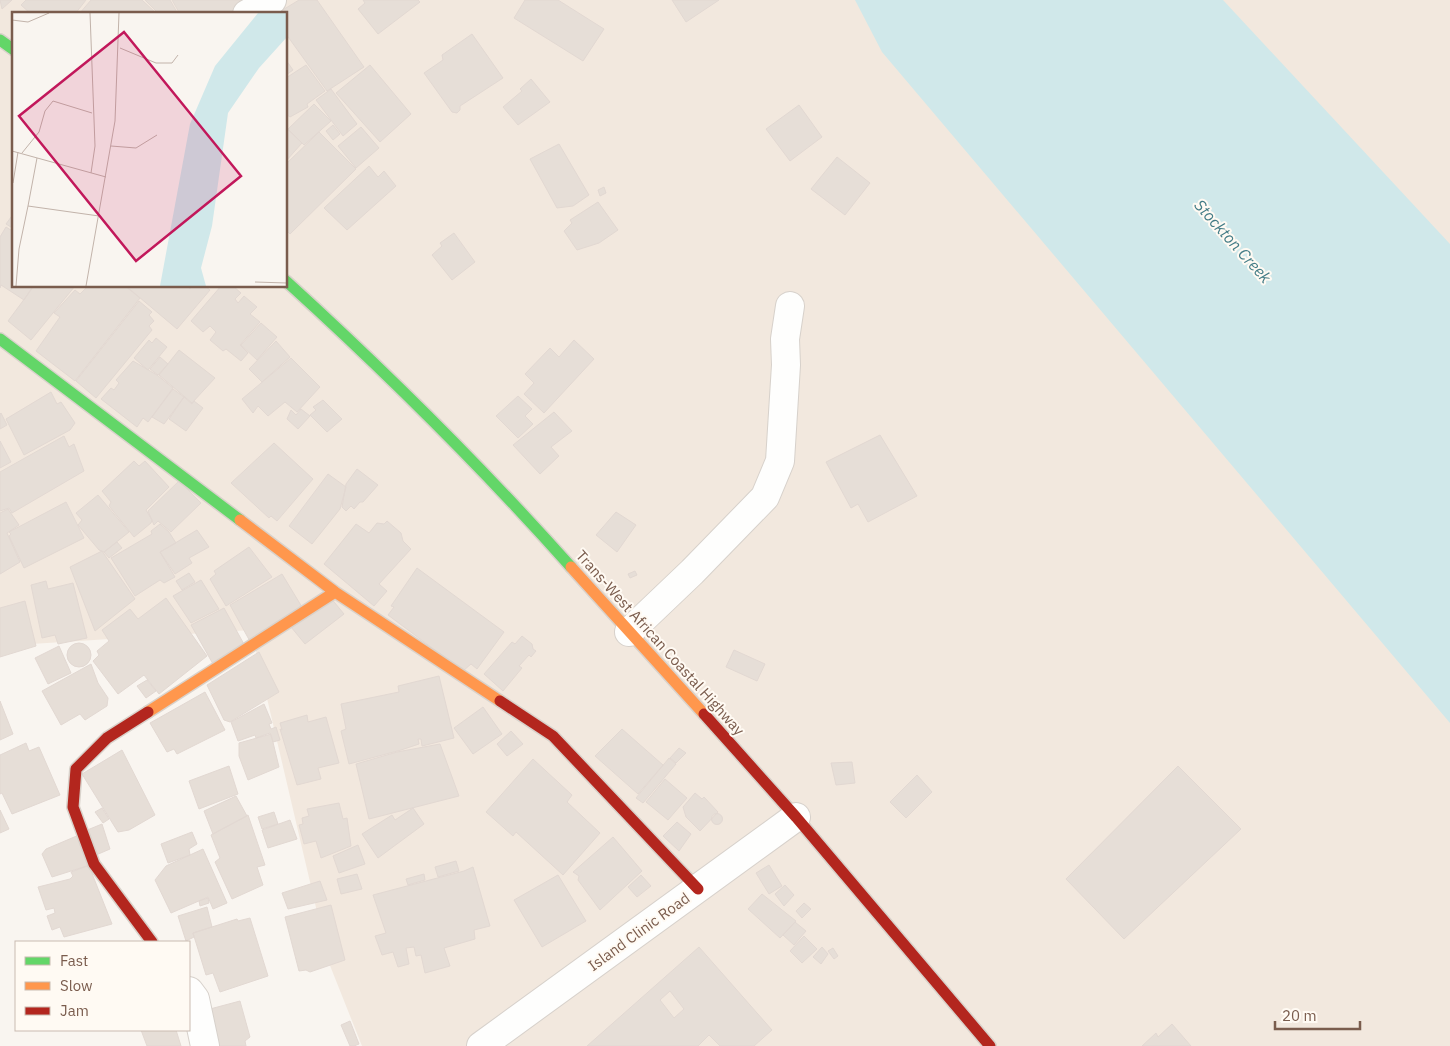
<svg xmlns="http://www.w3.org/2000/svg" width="1450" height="1046" viewBox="0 0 1450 1046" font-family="'IBM Plex Sans',sans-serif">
	<rect width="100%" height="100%" fill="#f9f5f0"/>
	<!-- residential -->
	<path fill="#f2e8de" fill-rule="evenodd" d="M0 0H1450V1046H362L329 963 251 630 0 646ZM14 14H286V286H14Z"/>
	<!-- water -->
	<path fill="#d0e8ea" d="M855 0H1223L1450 244V723L882 52Z"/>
	<!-- building -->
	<path fill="#e6ded7" stroke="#e2d8d2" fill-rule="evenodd" d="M0 0H12L2 9Z
		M26 0H86L75 14H31L21 5Z
		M91 0H142L157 14H79Z
		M145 0H170L178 14H159Z
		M172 0H240L245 8 237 14H180Z
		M299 0H317L364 67 327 91 286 34V14H276Z
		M363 0H418L420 2 378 34 358 9 365 3Z
		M525 0H558L604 29 583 61 514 18Z
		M672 0H719L686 22Z
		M472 34 503 78 460 106V110L457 113 452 112 424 73 443 60 442 55Z
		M286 60 293 70 286 75Z
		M306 65 325 91 307 104 308 107 290 117 286 114V78Z
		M370 65 411 114 380 142 336 93Z
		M531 79 550 102 518 125 503 107 522 91 520 89Z
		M331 89 357 124 343 136 316 100Z
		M314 104 331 121 304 145 288 129Z
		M799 105 822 137 790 161 766 129Z
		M333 125 340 134 333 140 326 131Z
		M361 127 379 148 356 168 338 146Z
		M286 128 302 143 286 161Z
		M319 132 356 169 290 234 286 230V164Z
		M559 144 589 195 573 206 557 208 530 159Z
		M837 157 870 183 845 215 811 189Z
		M369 166 378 177 384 171 396 186 347 230 324 208Z
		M604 187 606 193 600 196 598 190Z
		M598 202 618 230 599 243 577 250 564 231 572 223 570 220Z
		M14 213V229L6 224Z
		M6 227 14 232V286H33L24 300 1 285 0 288V237Z
		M454 233 475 262 452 280 432 255 442 246 440 243Z
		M34 286H75L31 340 8 321Z
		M83 286H125L140 298 75 381 36 351 60 317 54 313 75 290 80 294 86 288Z
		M126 286H187L190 289 193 286H205L210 290 177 329Z
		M221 286H233L241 293 235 299 238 303 244 296 257 307 250 314 260 322 240 345 248 353 241 361 226 349 223 351 210 340 216 332 210 326 203 332 191 321Z
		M139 301 152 312 149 315 154 321 149 326 152 330 96 398 76 381Z
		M261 323 277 337 257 360 241 345Z
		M156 338 167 347 148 370 134 358 149 340 152 343Z
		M574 340 594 359 544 413 524 394 534 383 525 374 550 348 559 357Z
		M276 341 290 357 262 382 249 369Z
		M179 350 215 378 192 403 159 375Z
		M160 357 168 364 158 375 150 369Z
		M291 358 320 387 297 412 285 402 268 416 258 406 253 413 242 399Z
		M133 361 157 375 173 388 148 422 143 418 137 427 101 399 111 388 114 390 119 383 116 380Z
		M173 389 184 397 164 424 152 417Z
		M51 392 57 404 61 402 75 423 70 430 24 455 6 419Z
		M518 396 532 409 525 416 533 424 518 438 496 416Z
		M184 397 192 404 194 401 203 408 186 431 169 419Z
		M323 400 342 419 327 432 310 415 316 410 313 407Z
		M301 409 310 416 298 429 287 419 291 410 296 415Z
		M554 412 572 431 551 447 559 456 540 474 513 445Z
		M1 413 7 425 0 429V414Z
		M880 435 917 496 868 522 858 504 851 508 826 462Z
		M64 436 69 447 74 444 84 471 12 513 9 508 0 511V472Z
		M0 441 11 462 0 468Z
		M274 443 313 479 277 521 271 516 269 518 231 483Z
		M134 461 139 466 145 461 169 487 146 510 152 520 151 523 134 537 109 506 111 502 102 491Z
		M357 469 378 485 363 502H360L354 509 351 506 346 511 342 507 346 484Z
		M328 474 346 487 340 509 312 544 289 526Z
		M179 481 201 503 171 532 158 521 154 525 148 511Z
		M98 495 129 532 104 552 99 550 78 525 82 520 76 513Z
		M66 502 84 538 24 568 9 536 11 534 9 532Z
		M8 509 19 525 7 533 20 562 0 574V513Z
		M616 512 636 525 617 552 596 535Z
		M387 521 401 533 403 541 411 549 379 584 387 591 374 606 324 564 356 524 369 533 377 523 384 524Z
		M160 524 169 532 176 543 160 552 175 577 164 583 160 580 135 596 111 558 152 534 151 531Z
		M197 530 209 547 189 558 192 563 175 574 160 552Z
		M117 542 122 548 109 558 104 552Z
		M249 547 272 577 226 606 210 579 216 574 214 571Z
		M102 551 135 599 95 631 70 567Z
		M417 568 504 632 477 669 471 664 463 671 388 615 394 607 391 606Z
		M635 571 637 575 630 578 628 574Z
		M189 573 195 582 182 590 176 581Z
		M282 574 305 612 252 645 230 605Z
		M201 580 219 609 191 623 173 596Z
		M46 581 48 589 73 583 87 638 58 644 55 635 42 638 31 585Z
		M330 597 344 614 305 644 291 627Z
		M166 598 207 656 159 694 144 675 118 694 93 661 99 655 97 651 109 641 102 630 130 609 138 619Z
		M25 601 36 646 0 657V608Z
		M224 608 245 646 213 664 191 625Z
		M522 636 532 644 533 649 536 651 531 657 529 655 519 666 522 668 503 691 484 674 512 642 515 644Z
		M67 655a12 12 0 1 1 24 0a12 12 0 1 1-24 0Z
		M59 646 71 673 48 684 35 658Z
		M734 650 765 664 757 681 726 667Z
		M259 652 279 692 230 722 224 720 207 685Z
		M91 664 98 683 108 698 107 706 85 720 80 714 61 725 42 691Z
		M439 676 454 738 422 746 421 739H418L419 744 401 750 349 764 341 731 346 729 341 704 399 692 398 686Z
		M147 680 156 691 146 698 137 686Z
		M205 692 225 730 177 754 174 749 167 752 150 723Z
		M0 701 13 734 0 740Z
		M264 704 272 723 269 724 271 729 276 727 280 740 273 742 270 733 256 738 255 735 238 741 231 722Z
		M483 707 502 734 473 754 454 728Z
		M307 715 308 722 326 717 339 763 318 768 321 779 297 785 280 729 282 730 280 723Z
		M622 729 663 765 638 794 595 756Z
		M511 731 523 744 507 756 497 744Z
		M271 734 279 767 248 780 239 756V743Z
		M26 743 29 751 39 747 60 795 12 814 2 793 0 794V755Z
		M440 744 459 796 369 819 356 764 397 752Z
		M679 748 686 753 676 763 670 758Z
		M122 750 155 815 129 830 118 832 82 774Z
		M669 758 676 764 643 803 636 798Z
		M533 759 572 795 567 802 600 833 563 875 516 832 513 836 486 812Z
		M852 762 855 783 836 785 831 763Z
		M229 766 238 794 199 809 189 781Z
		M1178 766 1241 829 1124 939 1066 879Z
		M917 775 932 792 906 818 890 802Z
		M665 779 687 798 668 820 646 802Z
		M695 793 702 799 704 797 718 812 700 831 686 817 683 807Z
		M236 796 247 816 213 834 204 811Z
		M339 803 343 819 347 818 351 846 321 858 316 841 304 844 299 825 303 824 302 818 309 816 307 809Z
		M102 808 109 819 103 823 95 812Z
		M413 808 424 824 378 858 362 834 392 815 395 820Z
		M0 810 9 829 0 833Z
		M274 812 278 824 262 829 258 817Z
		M711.5 819a5.5 5.5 0 1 1 11 0a5.5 5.5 0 1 1-11 0Z
		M248 815 265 865 257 867 263 885 232 899 215 862 220 858 211 835Z
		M290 820 297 839 268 848 262 830Z
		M677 822 691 834 679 851 663 836Z
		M102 824 110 849 89 858 80 833Z
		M192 832 197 844 189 849 190 855 168 863 161 844Z
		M79 835 90 865 52 877 42 854 46 849Z
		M613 837 642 871 600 910 578 880 579 876 573 872Z
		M358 845 365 864 339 873 333 856Z
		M203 849 227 903 213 909 208 897 171 913 155 880 166 866Z
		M456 861 459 871 438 877 435 867Z
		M769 865 782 886 769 894 756 873Z
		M87 866 91 871 112 924 64 937 60 927 52 930 47 916 55 913 54 908 46 910 38 887 70 879 73 876 71 872Z
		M473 867 490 926 474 930 475 939 444 948 450 966 425 973 421 955 416 956 414 947 406 948 409 964 398 967 393 952 382 955 375 936 386 933 373 895 464 871Z
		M357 874 362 889 341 894 337 879Z
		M424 874 425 880 408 885 406 879Z
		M558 875 586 921 542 947 514 900Z
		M641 875 651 886 637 897 628 887Z
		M320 881 327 900 288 909 282 893Z
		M785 885 794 895 784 906 775 894Z
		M762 894 796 921 780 938 748 909Z
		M208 898 209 903 200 906 199 901Z
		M804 903 811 909 802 918 796 911Z
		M331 905 345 960 310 972 306 970 299 971 285 917Z
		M207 907 212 927 193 933 194 937 186 941 178 916Z
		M250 918 268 976 220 992 213 973 206 975 193 933 237 919 238 921Z
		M795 922 806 931 794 945 783 935Z
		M804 936 817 949 802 963 790 951Z
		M699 947 772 1030 754 1046H720L709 1035 698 1046H587ZM670 991 684 1009 674 1018 660 1000Z
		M822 947 828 954 821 964 813 957Z
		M833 948 838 956 834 959 828 951Z
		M240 1001 250 1037 245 1041 246 1046H205L195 1013Z
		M350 1021 359 1044 354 1046H350L341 1025Z
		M1172 1024 1191 1046H1142L1156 1033 1158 1037Z
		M141 1030H176L181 1046H147Z"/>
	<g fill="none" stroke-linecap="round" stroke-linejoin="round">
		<defs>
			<path id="street" d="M247 14 272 0
				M629 632 692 572 765 497 780 461 786 365 785 339 790 306
				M189 991 195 999 205 1046
				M481 1046 796 817"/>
			<path id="fast" d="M0 40 14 50
				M286 281C386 372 481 466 571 567
				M0 339 240 520"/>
			<path id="slow" d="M240 520 335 592 500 701
				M571 567 704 714
				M148 712 335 592"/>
			<path id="jam" d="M500 701 553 736 698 889
				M148 712 107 738 76 769 73 807 94 864 152 942
				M704 714 796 817 990 1046"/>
		</defs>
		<!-- street casing -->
		<use href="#street" stroke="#d7d1cb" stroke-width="30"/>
		<!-- fast casing -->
		<use href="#fast" stroke="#d9d2cb" stroke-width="14"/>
		<!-- slow casing -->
		<use href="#slow" stroke="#d9d2cb" stroke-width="14"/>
		<!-- jam casing -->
		<use href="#jam" stroke="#d9d2cb" stroke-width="14"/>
		<!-- street -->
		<use href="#street" stroke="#fefefd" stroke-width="28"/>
		<!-- fast -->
		<use href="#fast" stroke="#63d668" stroke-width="11"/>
		<!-- slow -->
		<use href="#slow" stroke="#ff974d" stroke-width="11"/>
		<!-- jam -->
		<use href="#jam" stroke="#b3261e" stroke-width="11"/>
	</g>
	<g text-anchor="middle" stroke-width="4" stroke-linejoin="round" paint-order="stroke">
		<!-- street labels -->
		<g font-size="15" fill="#7a5c4d" stroke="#fffaf3">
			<text transform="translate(660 643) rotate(48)" y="5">Trans-West African Coastal Highway</text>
			<text transform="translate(639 932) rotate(-36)" y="5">Island Clinic Road</text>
		</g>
		<!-- water labels -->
		<g font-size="16" font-style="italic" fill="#437c86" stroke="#fffaf3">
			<text transform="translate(1233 241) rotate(48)" y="6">Stockton Creek</text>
		</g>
	</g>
	<!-- overview -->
	<g transform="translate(12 12)">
		<rect width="275" height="275" fill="#f9f5f0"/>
		<path d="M246 1H275V25L247 56 216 101 200 214 189 256 194 274H148L178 112 203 54Z" fill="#d0e8ea"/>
		<path fill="none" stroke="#c2b3aa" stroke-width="1" d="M78 1 83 134 79 161M0 8 16 10 37 1M108 36 144 51H160L166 43M99 134 124 136 145 123M0 139 94 165M10 141 27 120 33 99 41 89 80 101M1 171 6 140M16 194 25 146M243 270 275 271M4 274 7 237 16 194 87 204M74 274 103 109 107 1"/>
		<path fill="#c2185b" fill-opacity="0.15" stroke="#c2185b" stroke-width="2.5" d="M112 20 229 164 124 249 7 104Z"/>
		<rect width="275" height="275" fill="none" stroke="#7a5c4d" stroke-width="2.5"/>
	</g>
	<!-- legend -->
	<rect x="15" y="941" width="175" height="90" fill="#fffaf3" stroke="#cabbb1"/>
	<rect x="25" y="957" width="25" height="8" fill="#63d668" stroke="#cabbb1"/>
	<text x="60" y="966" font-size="15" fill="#7a5c4d">Fast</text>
	<rect x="25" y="982" width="25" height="8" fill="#ff974d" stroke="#cabbb1"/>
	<text x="60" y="991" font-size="15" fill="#7a5c4d">Slow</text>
	<rect x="25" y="1007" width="25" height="8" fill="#b3261e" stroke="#cabbb1"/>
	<text x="60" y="1016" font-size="15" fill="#7a5c4d">Jam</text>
	<!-- scale -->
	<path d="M1275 1021v8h85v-8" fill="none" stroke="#7a5c4d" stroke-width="2.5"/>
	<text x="1282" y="1021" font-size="15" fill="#7a5c4d" stroke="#fffaf3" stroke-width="4" paint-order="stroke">20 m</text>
</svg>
